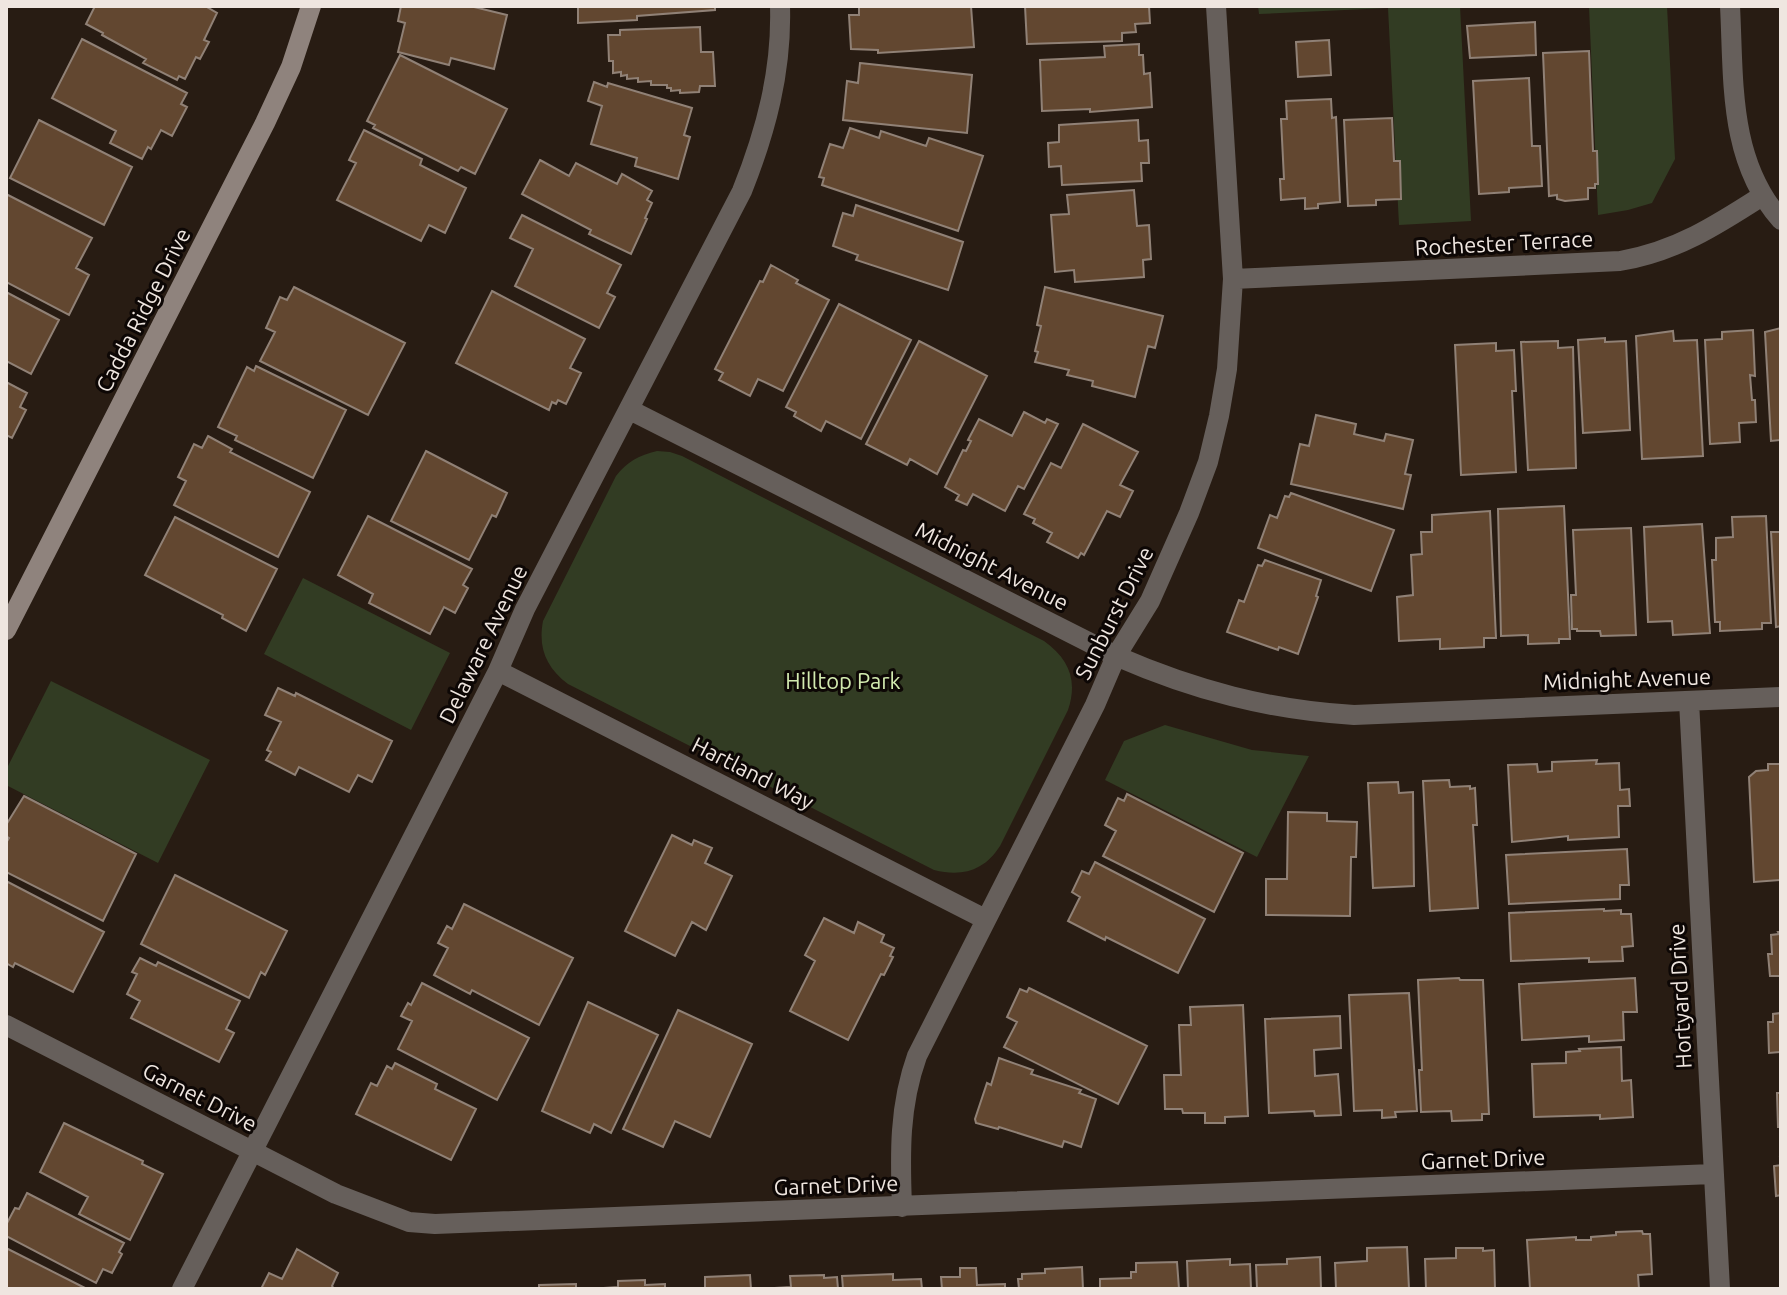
<svg xmlns="http://www.w3.org/2000/svg" width="1787" height="1295" viewBox="0 0 1787 1295" font-family="Ubuntu,sans-serif">
	<rect width="100%" height="100%" fill="#281c13"/>
	<!-- green -->
	<path fill="#323c23" d="M1258 6H1460L1471 221 1399 225 1388 8 1259 14Z
		M1589 6H1667L1675 159 1652 203 1628 210 1598 215Z
		M657 451 670 452 682 456 1044 641C1069 659 1078 680 1068 710L1000 846C984 871 962 877 934 870L568 684C546 667 538 648 543 621L616 476C627 462 639 455 657 451Z
		M303 578 450 653 411 730 264 654Z
		M51 681 210 760 158 863 6 785V770Z
		M1165 725 1252 750 1309 756 1257 857 1105 780 1124 741Z"/>
	<!-- building -->
	<path fill="#624730" stroke="#908176" stroke-width="2" d="M95 6H205L217 13 204 40 209 42 200 59 196 57 185 79 179 76 177 80 143 63 146 59 102 35 103 33 86 24Z
		M401 6H470L507 15 494 69 451 58 449 65 398 52 405 23 398 21Z
		M578 6H715V10L637 16V20L578 23Z
		M859 6H971L974 47 878 53V50L851 49 849 15H859Z
		M1025 6H1149L1150 23 1135 24 1136 32 1122 33V41L1027 44Z
		M1535 22 1536 55 1470 58 1467 26Z
		M700 27 701 52H713L715 86H700L699 92 680 93V90L671 91V88H667V85H651V81L638 82V78L627 79V75L621 76V72L613 73V61H609L608 35H620V30Z
		M82 39 187 93 181 104 187 107 172 136 161 130 151 149 148 147 142 159 110 143 116 131 52 98Z
		M1329 40 1331 75 1298 77 1296 42Z
		M1139 44V55H1143L1144 74 1150 73 1152 107 1090 112V109L1042 111 1040 60 1105 57 1104 46Z
		M1589 51 1593 151H1597L1598 184H1595V188H1588V199L1565 201 1557 199V195L1549 196 1543 53Z
		M400 55 507 109 475 174 461 167 458 171 373 128 375 125 367 121Z
		M860 63 972 75 967 133 843 120 847 81 858 83Z
		M1529 78 1532 146H1540L1542 186 1509 188V192L1479 194 1473 81Z
		M594 82 607 87 608 83 692 108 684 135 690 137 678 179 635 166 637 158 591 144 602 106 588 101Z
		M1331 99 1332 118 1336 117 1340 202 1318 204V208L1305 209V198L1281 200 1280 179H1284L1281 119H1287L1286 101Z
		M1392 118 1394 161H1400L1401 199 1376 200V205L1348 206 1344 120Z
		M39 120 132 167 104 225 10 178Z
		M1138 120 1139 141 1148 140 1149 163H1141L1142 181 1062 185 1061 166 1049 167 1048 143 1059 142V125Z
		M850 128 879 138 881 131 926 146 929 138 983 156 958 231 822 185 824 178 819 177 830 144 843 148Z
		M364 130 422 159 420 165 466 188 445 233 429 225 421 241 337 200 356 163 349 160Z
		M540 160 569 176 576 163 617 184 622 174 652 191 647 200 652 203 645 218 647 219 631 254 589 234 591 230 522 194Z
		M1134 190 1137 226 1149 225 1151 259 1143 260 1144 277 1075 282 1074 270 1055 272 1051 215 1069 214 1067 195Z
		M6 194 92 238 76 268 89 275 69 315 6 282Z
		M856 205 963 242 948 290 856 260 858 255 833 246 843 213 853 216Z
		M522 215 621 265 607 293 615 297 599 328 515 286 533 249 510 238Z
		M771 265 798 280 796 283 829 300 783 391 758 379 750 396 719 380 723 373 715 369 760 281 763 282Z
		M294 287 405 343 368 415 260 361 275 332 266 328 280 297 287 300Z
		M1045 287 1163 316 1155 348 1148 346 1135 397 1092 386 1093 381 1067 375 1069 370 1035 362 1038 352 1035 351 1041 326 1037 325Z
		M492 291 585 339 570 368 581 373 566 404 558 400 556 404 552 402 549 410 456 363Z
		M6 292 59 320 31 374 6 361Z
		M839 304 911 340 861 439 826 421 821 431 794 416 796 412 786 407Z
		M1781 328V440L1771 441 1765 332Z
		M1753 330 1755 376 1750 375 1752 400H1755L1756 422 1739 423 1740 442 1710 444 1705 340 1722 339V332Z
		M1673 331 1674 341 1697 340 1703 456 1642 459 1636 336Z
		M1605 338V342L1626 341 1630 430 1583 433 1578 340Z
		M919 341 987 376 937 474 910 459 907 465 866 444Z
		M1558 341V348L1573 347 1576 468 1528 470 1521 342Z
		M1496 343V351L1514 350 1516 391H1512L1516 472 1461 475 1455 345Z
		M256 366 346 410 313 478 235 440 237 436 218 427 247 367 254 371Z
		M6 382 27 393 20 407 26 410 12 438 6 435Z
		M1024 412 1045 423 1047 419 1058 424 1024 489 1018 486 1005 511 973 494 967 505 956 500 959 495 945 487 963 450 966 451 971 441 968 440 979 419 1012 436Z
		M1316 415 1356 424 1354 434 1384 441 1386 434 1413 440 1405 474 1411 475 1403 509 1291 484 1300 444 1309 446Z
		M1083 424 1138 452 1120 485 1133 491 1120 517 1107 511 1084 555 1081 553 1078 558 1047 542 1052 533 1033 523 1035 519 1024 514 1051 463 1061 468Z
		M208 436 232 449 230 452 310 492 278 557 174 505 186 481 178 477 194 444 202 448Z
		M426 451 507 493 496 517 492 515 469 560 391 521Z
		M1291 493 1394 530 1371 591 1258 548 1270 515 1277 518 1285 496 1289 497Z
		M1564 506 1570 639H1559V643L1528 644V635L1501 636 1498 509Z
		M1490 511 1496 638H1484V647L1440 649V639L1399 641 1397 597 1413 595 1411 555 1422 554 1421 532H1432V515Z
		M368 516 472 569 463 585 468 588 455 613 444 607 430 634 369 603 373 594 338 575Z
		M1766 516 1771 623H1762V629L1720 631V622H1715L1712 560H1716V538L1733 537 1732 517Z
		M175 517 277 569 246 631 222 618 223 615 145 575Z
		M1702 524 1710 633 1673 635 1672 621 1648 622 1644 527Z
		M1631 528 1636 635 1601 636 1600 631H1577V629H1572L1571 595H1576L1573 530Z
		M1771 532H1781V626L1776 627Z
		M1265 560 1321 580 1316 596 1318 597 1298 654 1279 647 1278 650 1227 632 1239 600 1244 602 1258 565 1262 566Z
		M278 688 295 696 296 693 392 741 372 782 358 775 349 792 299 767 295 775 266 760 271 752 267 750 281 722 265 715Z
		M1597 760 1596 764 1619 763 1620 790 1629 789 1630 806H1618L1619 837 1568 840V836L1512 842 1508 765 1537 764 1538 772 1552 771V762Z
		M1768 764H1781V880L1754 882 1749 777 1756 771 1768 770Z
		M1449 780 1450 787 1470 786V789L1475 788 1477 825H1473L1478 908 1430 911 1423 781Z
		M1398 782 1399 793 1413 792 1414 886 1373 888 1368 783Z
		M1127 794 1243 853 1214 912 1103 856 1116 831 1105 825 1118 798 1124 801Z
		M24 796 136 854 103 921 6 872V843L9 838 6 836V825Z
		M1288 812 1327 813V821L1357 822 1356 857H1351L1350 916 1266 915V879H1287Z
		M672 835 692 845 694 840 712 848 705 863 732 876 706 930 692 922 675 956 625 931Z
		M1627 849 1629 885H1620V899L1509 904 1506 855Z
		M1095 862 1205 919 1178 973 1106 937 1105 940 1068 921 1080 897 1072 892 1082 871 1089 874Z
		M175 875 287 931 265 975 261 972 249 998 141 944Z
		M6 881 104 932 73 992 15 963 13 967 6 963Z
		M464 904 573 958 539 1025 472 990 470 994 434 975 448 948 438 943 447 926 452 929Z
		M1604 909V911L1621 910V914H1631L1633 946 1622 947 1623 961 1589 962V958L1511 961 1509 913Z
		M824 918 854 933 858 922 884 935 881 942 894 948 890 956 893 957 884 975 881 974 848 1040 790 1011 815 961 805 955Z
		M1778 932H1781V994L1780 976H1770L1768 954H1772L1771 935 1779 934Z
		M140 958 156 966 158 962 240 1001 226 1029 234 1033 219 1062 131 1018 140 1001 127 994 137 974 132 972Z
		M1459 978 1460 980H1483L1489 1114H1482V1120L1452 1121 1451 1111 1421 1112 1419 1070H1422L1418 980Z
		M1635 978 1637 1012H1623L1624 1040 1589 1042V1036L1522 1040 1519 984Z
		M422 983 529 1038 497 1100 398 1049 412 1021 401 1016 408 1003 411 1005Z
		M1029 988 1147 1046 1118 1104 1004 1047 1017 1022 1007 1017 1020 989 1027 992Z
		M1409 993 1417 1111 1395 1112 1396 1117 1382 1118V1110L1354 1111 1349 995Z
		M588 1002 658 1035 611 1133 594 1124 590 1133 542 1111Z
		M1243 1005 1248 1116 1225 1117V1123H1205V1113H1183L1182 1109H1165L1164 1075H1181L1179 1025H1191L1190 1007Z
		M678 1010 752 1044 710 1137 675 1121 663 1147 623 1129Z
		M1781 1013V1052L1769 1053 1768 1022H1773V1014Z
		M1340 1016 1341 1048 1314 1050 1315 1076 1338 1074 1341 1115 1315 1116 1314 1111 1269 1113 1265 1019Z
		M1621 1047 1622 1081 1631 1080 1633 1117 1600 1119V1115L1534 1117 1532 1064 1566 1063V1052L1580 1051 1579 1049Z
		M999 1058 1033 1070 1031 1074 1081 1090 1079 1093 1096 1099 1081 1147 1064 1141 1062 1147 999 1127 998 1129 976 1123 975 1119 987 1083 991 1085Z
		M395 1063 437 1084 435 1089 476 1109 451 1160 356 1114 371 1083 377 1086 387 1066 392 1069Z
		M1777 1093H1781V1127H1778Z
		M64 1123 143 1161 142 1164 163 1174 130 1240 79 1214 88 1197 40 1172Z
		M1780 1157H1781V1195L1776 1196 1774 1166 1781 1165Z
		M27 1193 124 1243 119 1252 122 1254 112 1273 103 1269 96 1283 6 1236V1225L15 1208 19 1209Z
		M1642 1231 1643 1234H1650L1652 1274 1638 1275 1639 1289H1530L1527 1240 1576 1237V1240H1591V1237L1616 1235V1232Z
		M1407 1247 1409 1289H1336L1335 1263 1367 1261V1248Z
		M6 1248 87 1289H6Z
		M1456 1248H1483V1251L1494 1250 1495 1289H1426L1425 1259 1456 1258Z
		M297 1249 338 1273 332 1286 334 1289H261L269 1273 282 1279Z
		M1320 1257 1321 1289H1257L1256 1265 1287 1264V1259Z
		M1230 1259V1265L1250 1264 1251 1289H1188L1187 1261Z
		M1177 1262 1179 1289H1100V1279L1131 1278V1272H1136V1263Z
		M1082 1267 1083 1289H1019L1018 1279H1022V1274L1045 1273V1269Z
		M960 1268H976L977 1285 1005 1284V1289H942L941 1277H960Z
		M893 1274V1280L921 1279 922 1289H843L842 1276Z
		M750 1275 751 1289H705V1277Z
		M824 1275V1278L837 1277 838 1289H759L791 1287 790 1276Z
		M645 1280V1285L665 1284V1289H589L618 1287V1281Z
		M576 1284V1288L580 1289H539V1285Z"/>
	<g fill="none" stroke-linecap="round" stroke-linejoin="round">
		<!-- street -->
		<path stroke="#665f5b" stroke-width="20" d="M1730 6C1734 81 1728 160 1781 220
			M1233 279 1620 261C1675 252 1717 225 1762 196
			M630 410 1116 656C1194 690 1269 710 1354 715L1781 697
			M498 671 985 919
			M1689 701 1720 1289
			M6 1025 336 1194 409 1222 435 1224 1713 1174
			M902 1207C900 1154 899 1106 917 1056L1095 705 1116 656 1150 601 1189 513 1208 462 1219 416 1227 369 1233 279 1216 6
			M182 1289 498 671 525 609 742 191C766 131 782 71 780 6"/>
		<!-- secondary -->
		<path stroke="#8f837d" stroke-width="20" d="M6 630 265 123 291 67 311 6"/>
	</g>
	<g text-anchor="middle" stroke-width="6" stroke-linejoin="round" paint-order="stroke">
		<!-- street labels -->
		<g font-size="22" fill="#efe6e0" stroke="#0d0705">
			<text transform="translate(1504 243) rotate(-3)" y="8">Rochester Terrace</text>
			<text transform="translate(143 310) rotate(-63)" y="8">Cadda Ridge Drive</text>
			<text transform="translate(992 566) rotate(27)" y="8">Midnight Avenue</text>
			<text transform="translate(1114 613) rotate(-63)" y="8">Sunburst Drive</text>
			<text transform="translate(483 644) rotate(-64)" y="8">Delaware Avenue</text>
			<text transform="translate(1627 679) rotate(-2)" y="8">Midnight Avenue</text>
			<text transform="translate(753 773) rotate(27)" y="8">Hartland Way</text>
			<text transform="translate(1680 996) rotate(-93)" y="8">Hortyard Drive</text>
			<text transform="translate(200 1097) rotate(27)" y="8">Garnet Drive</text>
			<text transform="translate(1483 1159) rotate(-2)" y="8">Garnet Drive</text>
			<text transform="translate(836 1185) rotate(-2)" y="8">Garnet Drive</text>
		</g>
		<!-- park labels -->
		<g font-size="22" fill="#d2eaaf" stroke="#0d0705">
			<text x="843" y="689">Hilltop Park</text>
		</g>
	</g>
	<!-- border -->
	<rect width="1787" height="1295" fill="none" stroke="#efe6e0" stroke-width="16"/>
</svg>
